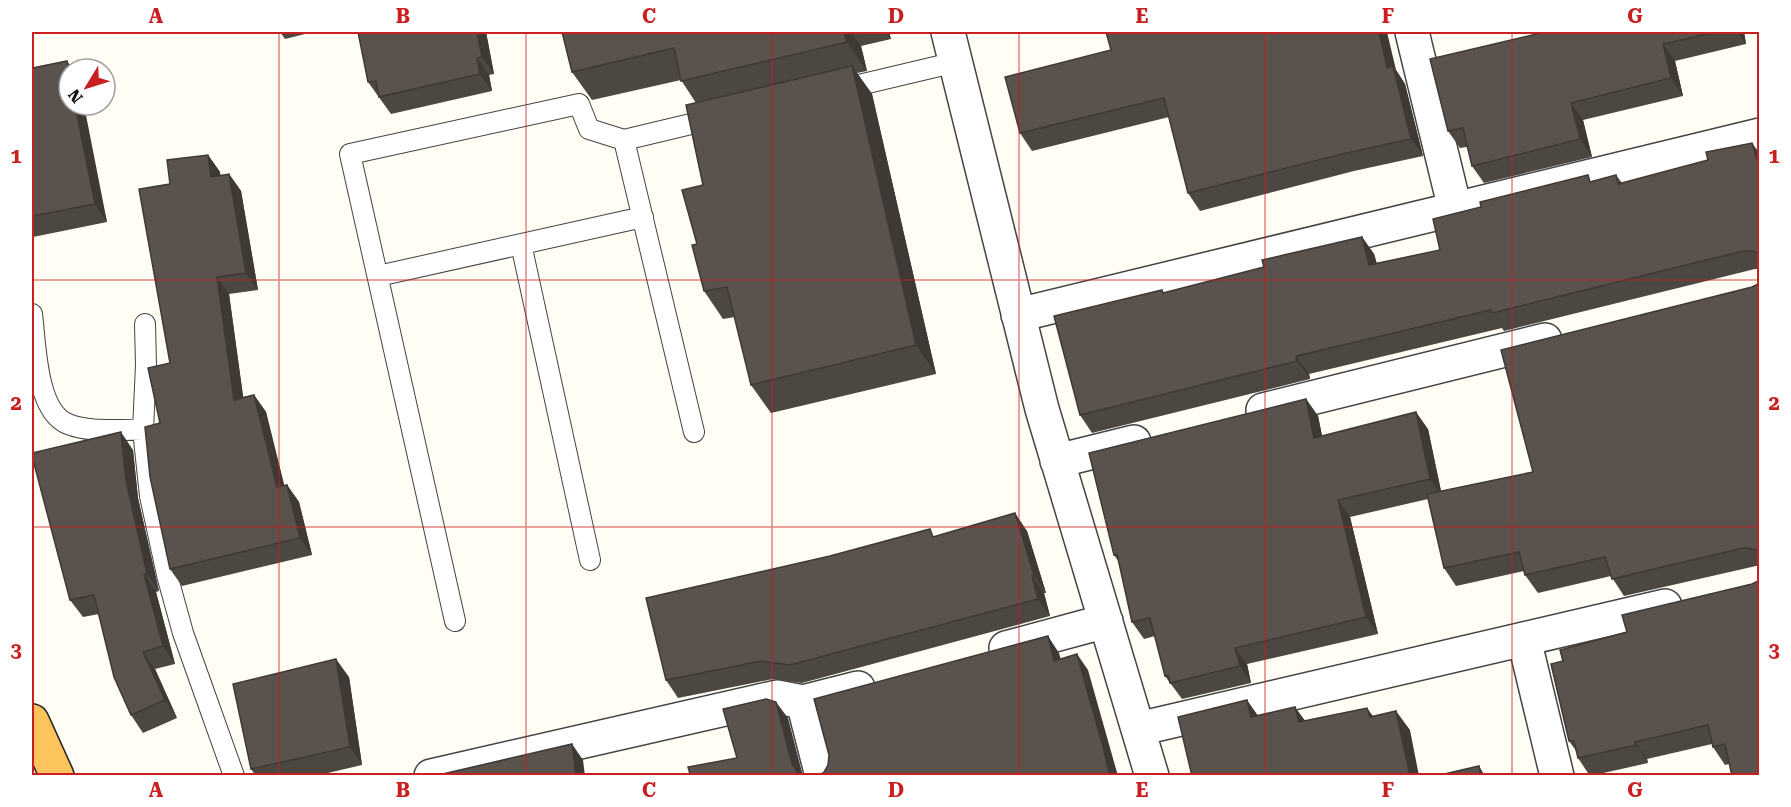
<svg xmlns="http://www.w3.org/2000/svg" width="1791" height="807" viewBox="0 0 1791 807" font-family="'Roboto Serif',serif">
	<rect width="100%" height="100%" fill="#fffdf4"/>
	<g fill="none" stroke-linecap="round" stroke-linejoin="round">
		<defs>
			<path id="service" d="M838 90 956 62
				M521 244 590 560
				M378 276 643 217
				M32 314C36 345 36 411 68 424 90 433 119 429 143 430
				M145 324 146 365 143 430 150 496 167 575 183 633 234 776
				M694 432 624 140 716 118
				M455 621 350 154 579 104 589 129 624 140"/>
			<path id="minor" d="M948 32 1042 409 1152 776
				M1412 32 1455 209
				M1018 315 1760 135
				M1263 410 1545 340
				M1057 461 1134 442
				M1524 639 1557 776
				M1006 648 1106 621
				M1138 729 1665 606
				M431 776 777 697 803 702
				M822 776 803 702 858 688"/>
			<path id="trunk" d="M32 721 57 776"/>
		</defs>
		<!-- service casing -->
		<use href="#service" stroke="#434343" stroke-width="22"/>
		<!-- minor casing -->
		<use href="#minor" stroke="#434343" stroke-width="36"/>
		<!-- trunk casing -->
		<use href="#trunk" stroke="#212121" stroke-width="36"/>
		<!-- service -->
		<use href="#service" stroke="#fff" stroke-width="20"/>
		<!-- minor -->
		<use href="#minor" stroke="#fff" stroke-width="33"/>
		<!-- trunk -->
		<use href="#trunk" stroke="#fdc35c" stroke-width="33"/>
	</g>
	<!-- wall -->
	<path fill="#4d4741" d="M280 32H313L285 39Z
		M486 32 494 74 489 75 492 91 391 114 368 82Z
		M562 32H889L891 39 861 46 867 71 857 73 872 94 936 374 771 413 751 385 735 317 723 319 704 291 697 244 703 185 696 103 681 80 592 100 572 72Z
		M1545 32H1744L1746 44 1675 61 1683 96 1583 120 1592 157 1484 183 1472 166 1467 147 1460 148 1448 131Z
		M1111 50 1396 70 1405 84 1423 156 1354 171 1200 211 1188 193 1169 117 1032 151 1020 133Z
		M67 61 72 69H69L107 222 33 237 32 234V68Z
		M1760 154V269H1755L1504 331 1502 328 1309 374 1310 379 1092 433 1080 415 1162 290 1164 293 1264 267 1362 237 1374 254 1377 264 1440 250 1592 181 1616 175 1622 183Z
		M208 155 220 172V176L229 174 241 191 258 290 229 294 243 397 254 395 266 412 284 486 287 485 299 502 312 555 182 586 170 569 160 423 170 363V184Z
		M1760 283V566H1756L1624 596 1611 576 1538 593 1525 575 1524 571 1456 586 1444 568 1428 499 1350 517 1378 634 1247 664 1251 683 1182 699 1165 676 1155 636 1144 639 1132 622 1119 562 1114 555 1306 399 1318 416 1322 436 1428 429 1441 491 1533 472 1752 287Z
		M133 450 138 498 159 591 156 592 175 664 155 669 177 718 143 733 131 715 99 614 83 617 70 600Z
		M1027 531 1046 593H1044L1050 616 802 683 773 679 678 698 666 680 936 537Z
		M1752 584 1729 764 1725 765 1713 747 1712 744 1647 759 1648 763 1590 776 1578 758 1577 752 1569 741 1563 661 1627 632Z
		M349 677 362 765 315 776H256L251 769Z"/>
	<!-- shaded-wall -->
	<path fill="#3f3935" d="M477 32H486L494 74 482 57Z
		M844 32H851L861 46 867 71 847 42Z
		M886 32H889L891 39Z
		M1379 32H1387L1396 70 1405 84 1423 156 1411 139 1387 68Z
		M1737 32H1744L1746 44Z
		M1663 44 1675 61 1683 96 1671 78Z
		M477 58 489 75 492 91 480 74Z
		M67 61 72 69H69V73Z
		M852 66 872 94 936 374 916 345Z
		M1571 103 1583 120 1592 157 1580 139Z
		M75 105H84L107 222 95 204Z
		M1752 143 1760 154V169Z
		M208 155 220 172 223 194 211 177Z
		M229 174 241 191 258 290 246 273Z
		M1362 237 1374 254 1382 283 1369 265Z
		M217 277 229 294 246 417 234 400Z
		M1296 356 1309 374 1310 379 1297 361Z
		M254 395 266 412 289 504 277 487Z
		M1306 399 1318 416 1326 455 1314 438Z
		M1416 412 1428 429 1442 496 1430 479Z
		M121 432 133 450 138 498 159 591 147 574 126 481Z
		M287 485 299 502 312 555 300 538Z
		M1338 500 1350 517 1378 634 1366 617Z
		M1015 513 1027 531 1046 593 1034 575Z
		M144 574 156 592 175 664 163 646Z
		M1032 576 1044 593 1050 616 1038 599Z
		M1048 636 1059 653 1066 678 1054 661Z
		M1235 648 1247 664 1251 683 1240 666Z
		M143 652 155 669 177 718 165 700Z
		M1077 654 1088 670 1118 776H1110Z
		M336 659 349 677 362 765 350 747Z
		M1247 700 1261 720 1251 717Z
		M776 702 788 718 803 776H799L792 764Z
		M1295 707 1309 726 1299 722Z
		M1367 708 1381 727 1370 717Z
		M1396 711 1410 730 1419 776H1410Z
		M1635 742 1647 759 1648 763 1636 745Z
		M572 744 583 760 585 776H576Z
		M1479 766 1485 776H1481Z"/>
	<!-- building -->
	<path fill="#5a524c" stroke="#3f3935" stroke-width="1.5" d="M358 32H477L482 57 477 58 480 74 379 97 376 81 368 82Z
		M562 32H844L847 42 681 81 674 48 572 72Z
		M1106 32H1379L1387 68 1393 66 1411 139 1342 154 1188 193 1164 98 1020 133 1005 77 1111 50Z
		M1545 32H1716L1663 44 1671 78 1571 103 1580 139 1472 166 1463 128 1448 131 1430 59Z
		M67 61 69 73V105H75L95 204 32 216V68Z
		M852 66 916 345 751 385 727 287 704 291 692 245 697 244 682 190 703 185 686 105Z
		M1752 143 1760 169V255L1753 251H1743L1492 313 1491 310 1296 356 1297 361 1080 415 1054 316 1162 290 1163 293 1264 267 1262 260 1362 237 1369 265 1440 250 1433 219 1481 207 1480 202 1588 175 1590 182 1616 175 1618 184 1708 160 1706 152Z
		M208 155 211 177 229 174 246 273 217 277 234 400 254 395 277 487 287 485 300 538 170 569 150 477 145 427 160 423 148 368 170 363 139 189 170 184 167 160Z
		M1760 283V552L1754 549 1743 548 1612 579 1605 557 1525 575 1519 552 1444 568 1427 494 1533 472 1501 350 1752 287Z
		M1306 399 1314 438 1416 412 1430 479 1338 500 1366 617 1235 648 1240 666 1170 683 1168 675 1165 676 1150 618 1132 622 1117 554 1114 555 1089 453Z
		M121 432 126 481 147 574H144L163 646 143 652 165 700 131 715 114 677 94 595 70 600 32 456V453Z
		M1015 513 1034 575 1032 576 1038 599 790 665 761 661 666 680 646 598 830 556 930 529 933 537Z
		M1760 580V776H1732L1725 744 1713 747 1708 725 1635 742 1636 745 1578 758 1574 741H1569L1551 664 1563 661 1560 650 1627 632 1622 615 1752 584Z
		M1048 636 1054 661 1077 654 1103 747 1110 776H818L824 772 828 765 829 755 814 699Z
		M336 659 350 747 251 769 233 684Z
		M766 699 776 702 792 764 797 772 802 776H683L690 774 688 767 737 758 723 709Z
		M1247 700 1251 717 1295 707 1299 722 1367 708 1370 717 1396 711 1410 776H1192L1178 717Z
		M572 744 576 776H434Z
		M1479 766 1481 776H1436Z"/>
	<!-- grid -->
	<path fill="none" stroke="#c91f21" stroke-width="1.5" stroke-opacity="0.55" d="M279 32V776M526 32V776M772 32V776M1019 32V776M1265 32V776M1512 32V776M32 280H1760M32 527H1760"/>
	<!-- border -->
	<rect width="1791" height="807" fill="none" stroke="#ffffff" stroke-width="66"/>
	<!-- north arrow -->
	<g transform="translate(87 87) rotate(232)"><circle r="28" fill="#ffffff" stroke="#9f9f9f" stroke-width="1.5"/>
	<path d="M0-4.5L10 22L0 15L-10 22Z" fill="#c91f21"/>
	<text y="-9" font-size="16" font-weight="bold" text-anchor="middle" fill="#101010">N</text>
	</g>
	<rect x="33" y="33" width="1725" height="741" fill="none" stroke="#c91f21" stroke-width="2"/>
	<g font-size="20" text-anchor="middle" font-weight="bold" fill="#c91f21">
		<text x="156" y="23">A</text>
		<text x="403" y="23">B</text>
		<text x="649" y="23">C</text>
		<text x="896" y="23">D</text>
		<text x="1142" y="23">E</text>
		<text x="1388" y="23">F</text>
		<text x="1635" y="23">G</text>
		<text x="16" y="163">1</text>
		<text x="1774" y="163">1</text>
		<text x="16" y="410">2</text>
		<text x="1774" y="410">2</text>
		<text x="16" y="657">3</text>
		<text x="1774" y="657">3</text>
		<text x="156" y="797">A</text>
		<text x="403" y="797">B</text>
		<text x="649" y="797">C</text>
		<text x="896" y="797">D</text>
		<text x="1142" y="797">E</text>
		<text x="1388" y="797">F</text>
		<text x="1635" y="797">G</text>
	</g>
</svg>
